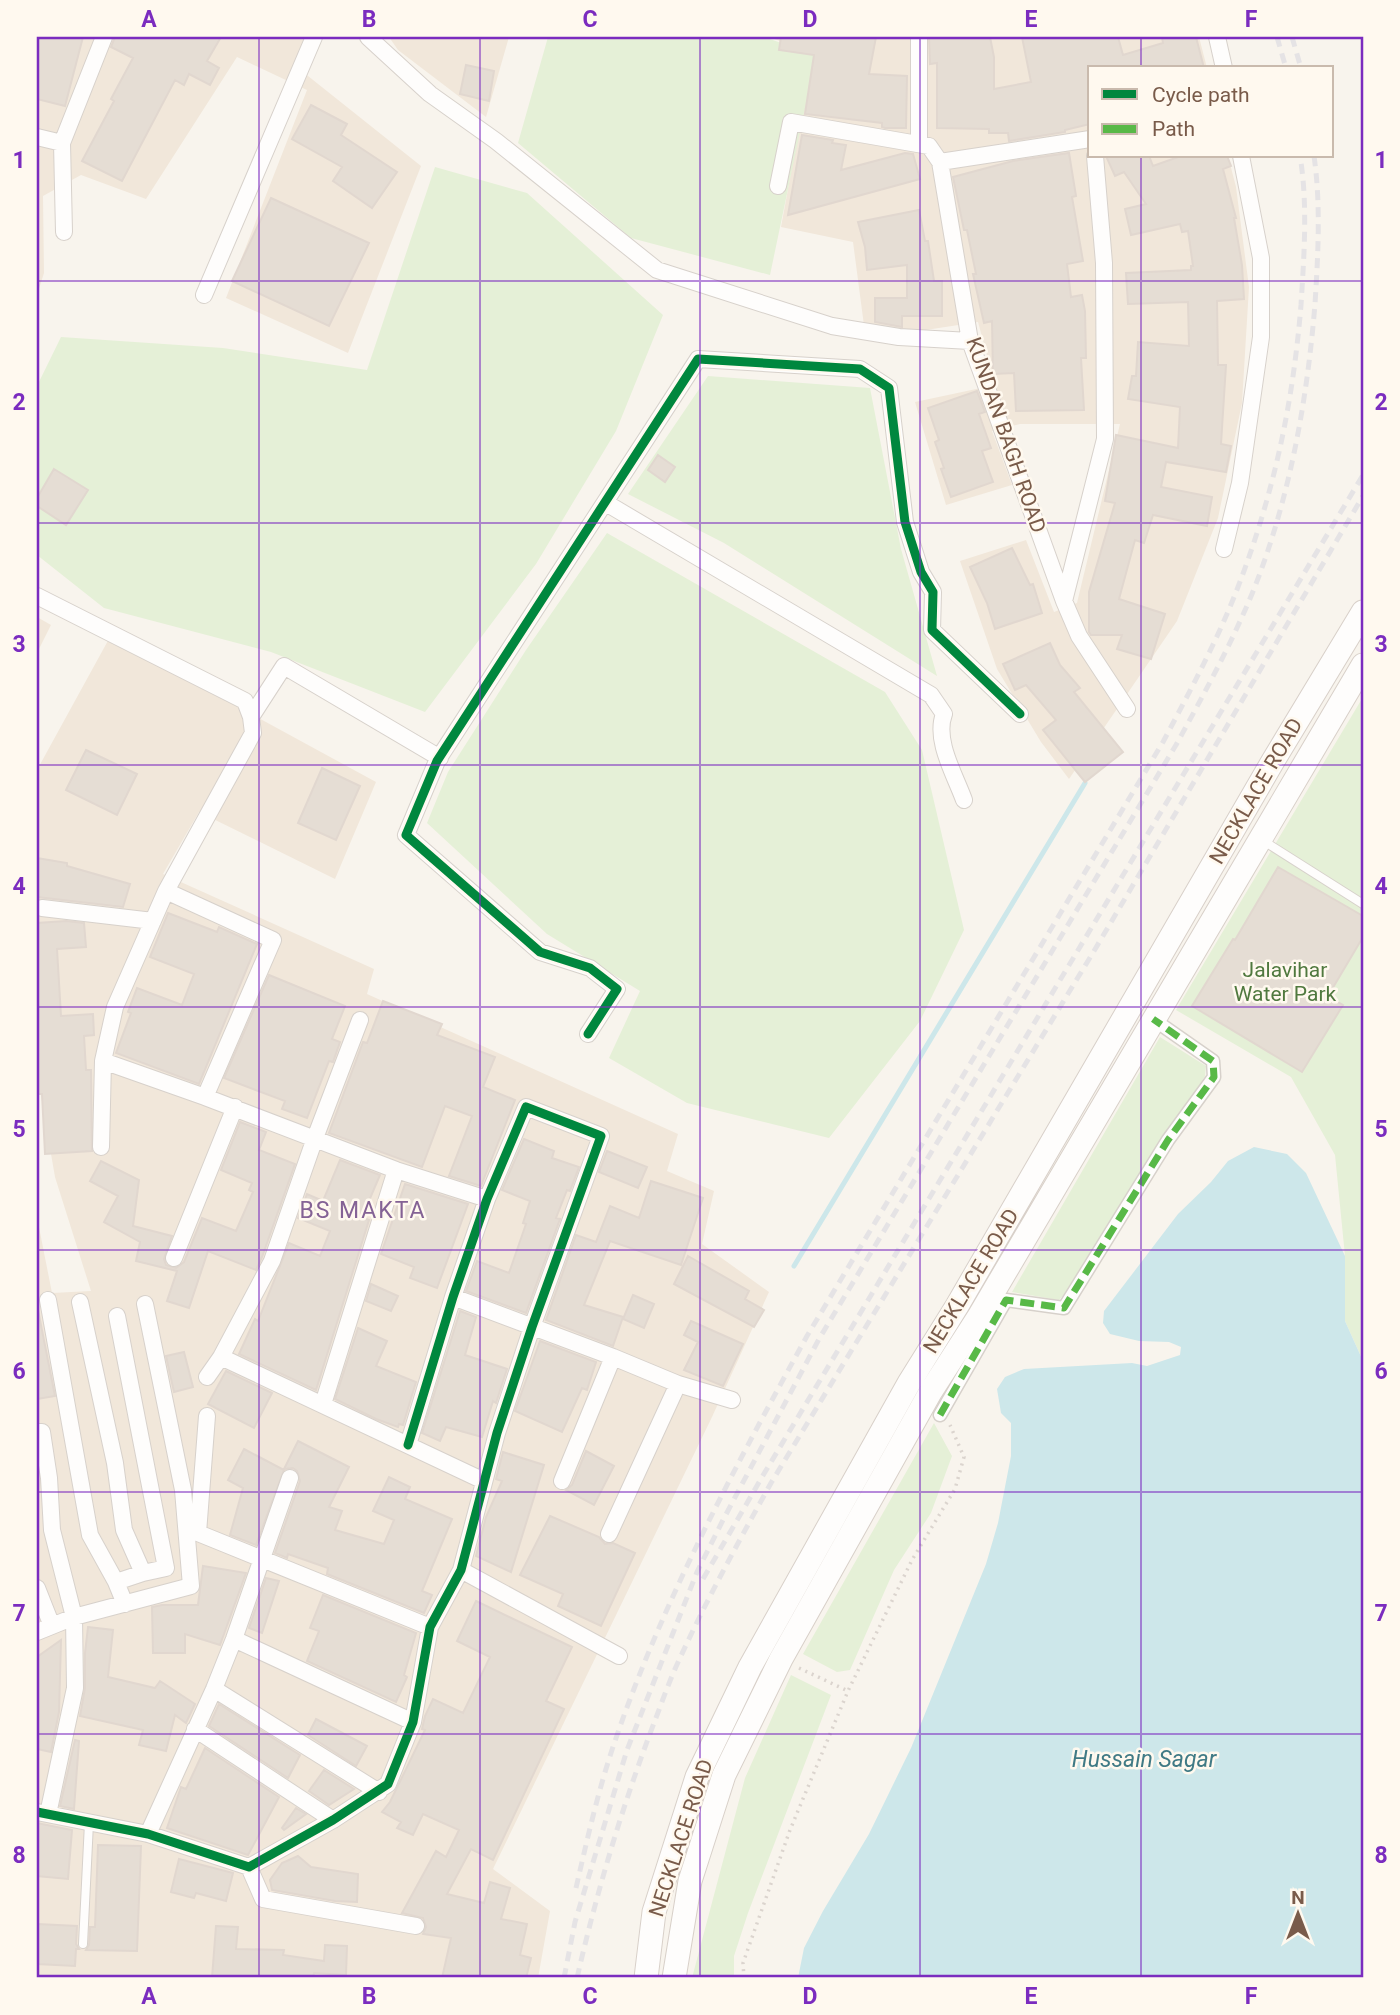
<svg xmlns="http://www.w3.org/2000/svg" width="1400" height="2015" viewBox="0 0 1400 2015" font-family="Roboto,sans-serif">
	<rect width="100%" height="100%" fill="#f8f4ed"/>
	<!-- residential -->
	<path fill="#f1e7da" d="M37 37H310L298 68 421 166 348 353 226 298 307 90 237 57 146 199 81 175 43 196 44 273 37 295Z
		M389 37H509L486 117 398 50Z
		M769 37H1199L1207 68H1090V156H1228L1236 187 1249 287 1242 403 1218 518 1177 621 1069 779 1041 742 997 669 960 561 1026 540 1054 612 1077 603 1120 424H1020L992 431 1012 485 946 505 915 402 995 385 978 322 906 333H865L853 242 781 227 813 53Z
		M37 617 51 625 37 653Z
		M110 637 376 782 335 879 199 812 163 874 374 969 367 994 678 1134 667 1171 714 1191 702 1244 769 1292 712 1417 493 1869 550 1911 538 1978H37V1217L52 1293 91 1291 55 1177 37 1073V770Z"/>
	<!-- green -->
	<path fill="#e5f0d7" d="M548 37H764L816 55 770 275 631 238 518 143Z
		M435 167 527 193 663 315 616 431 536 564 425 712 271 652 104 608 37 555V386L61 337 223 348 367 370Z
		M708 376 870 388 901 549 937 676 724 543 628 494Z
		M607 533 885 692 922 750 964 930 920 1021 829 1138 687 1103 609 1058 640 991 547 934 427 823 448 772 526 650Z
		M1363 697V1361L1345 1321V1256L1335 1155 1291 1077 1176 1010Z
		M1160 1037 1206 1066 1205 1076 1074 1284 1059 1300 1012 1292Z
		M934 1423 952 1456 931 1513 894 1570 850 1670 837 1672 803 1654Z
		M791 1675 831 1695 748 1913 734 1956V1978H692L745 1778Z"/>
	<!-- water -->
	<path fill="#cde7ea" d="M1254 1147 1287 1154 1306 1173 1345 1256V1321L1363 1361V1978H798L804 1948 823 1911 869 1834 911 1748 986 1564 998 1523 1011 1456V1423L1001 1413 997 1389 1005 1377 1024 1369 1132 1363 1147 1366 1180 1355 1181 1347 1169 1342 1139 1341 1110 1334 1103 1323 1104 1311 1178 1214 1211 1182 1228 1161Z"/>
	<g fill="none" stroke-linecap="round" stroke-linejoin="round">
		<!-- stream -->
		<path stroke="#cde7ea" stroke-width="5" d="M794 1266 1085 783"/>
	</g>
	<!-- building -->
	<path fill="#e5ddd4" stroke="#e1d7cf" stroke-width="2" d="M37 37H83L65 106 37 99Z
		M115 37H221L207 61 219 68 210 85 189 74 184 85 175 80 122 181 82 161 114 101 111 99 133 58 111 47Z
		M781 37H876L869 74 907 76 906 128H885L882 127V123L805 114 814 55 779 50Z
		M929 37H990L994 57V89L1031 82 1022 37H1118L1123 55 1163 43 1162 37H1196L1204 68H1090V124L1065 130V132L1009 141 1008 133H989V129L937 128V63L930 64Z
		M466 65 494 71 489 101 460 94Z
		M311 105 347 124 341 135 397 172 372 208 333 181 342 167 292 139Z
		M802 135 833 140 832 143 846 145 841 170 905 153 913 154 920 179 788 215Z
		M1069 153 1076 196 1072 197 1083 261 1067 264 1071 297 1082 295 1085 311 1086 358H1081L1084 410 1016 411 1014 373 993 374 992 321 984 323 973 274H976L967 230H964L953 177 1013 161Z
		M1106 156H1149L1153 166 1181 156H1227L1231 166 1223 169 1236 218H1234L1242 265 1244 299 1217 301 1218 365H1226L1221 444 1231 446 1226 472 1166 462 1161 487 1212 497 1207 526 1153 515 1144 543 1135 540 1119 599 1165 614 1151 659 1117 649 1122 635H1091L1089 632V592L1115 503 1105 501 1116 435 1178 448 1180 407 1128 399 1132 376H1136L1138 342 1189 346 1188 302 1128 304 1126 273 1191 270V266H1193L1188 231 1182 232 1180 224 1131 235 1125 209 1146 204 1124 172 1115 176Z
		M271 198 369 243 329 326 232 281Z
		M919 210 925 241H928L934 281H942V316H902V327L875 322V298H907V265L867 270 865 247 858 222Z
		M977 391 985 412 979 414 991 448 982 451 993 482 951 497 941 469 944 468 935 442 939 440 928 408Z
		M658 455 675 467 665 482 648 470Z
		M54 469 88 490 66 525 37 506V498Z
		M1012 548 1030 585 1033 584 1042 613 995 629 987 603 970 567Z
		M1050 643 1060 665 1080 688 1074 692 1123 752 1085 782 1043 730 1056 720 1026 685 1015 690 1003 664Z
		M86 750 137 774 117 815 66 790Z
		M322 768 360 786 336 840 298 823Z
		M37 858 67 863V866L130 884 123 907 37 897Z
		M1278 867 1363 916V937L1328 996 1343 1005 1302 1072 1192 1006 1233 939 1235 940Z
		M168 913 217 932 219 927 257 944 199 1084 116 1053 131 1013 128 1012 137 988 182 1005 194 974 150 957Z
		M66 921 84 923 86 947 57 949 61 1016 93 1014 94 1035 84 1036 86 1070H91L92 1151 45 1154 42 1094H37V923Z
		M269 975 345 1006 332 1039 340 1042 333 1062 329 1061 307 1118 282 1109 285 1101 224 1078Z
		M383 1001 442 1024 437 1035 495 1057 483 1087 515 1100 481 1186 449 1176 472 1116 445 1106 422 1167 329 1133 363 1042 367 1043Z
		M240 1122 266 1132 259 1150 295 1164 262 1257 256 1270 208 1251 189 1308 167 1301 177 1271 136 1261 140 1242 104 1222 118 1196 90 1181 101 1161 139 1180 133 1226 172 1236 164 1259 166 1265 176 1268 184 1262 202 1218 236 1231 253 1192 249 1190 252 1183 221 1170Z
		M524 1139 554 1151 552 1158 579 1167 570 1191 567 1190 556 1218 560 1219 526 1313 466 1291 477 1261 509 1273 526 1224 523 1223 530 1201 502 1190Z
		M607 1151 647 1167 638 1188 599 1172Z
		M340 1160 380 1175 362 1217 369 1220 316 1390 239 1354 255 1319 258 1321 289 1243 320 1256 330 1231 298 1218 307 1194 323 1201Z
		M651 1181 703 1198 681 1265 610 1241 584 1305 623 1317 613 1346 546 1320 576 1235 596 1242 610 1206 639 1218Z
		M405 1184 468 1204 437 1288 410 1278 414 1267 381 1254Z
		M688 1256 749 1291 745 1299 764 1310 754 1327 674 1284Z
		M371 1284 398 1296 391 1311 366 1301Z
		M633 1295 654 1304 644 1328 623 1319Z
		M37 1305 55 1396 37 1399Z
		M460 1311 476 1317 465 1355 507 1369 496 1403 493 1401 482 1437 446 1427 440 1441 422 1433Z
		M691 1321 743 1344 723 1386 684 1370 698 1342 684 1335Z
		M358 1328 387 1341 376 1366 416 1382 403 1425 399 1424 398 1427 376 1419 335 1399Z
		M540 1341 596 1362 587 1390 582 1388 562 1432 515 1411Z
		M184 1352 193 1387 174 1392 166 1356Z
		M226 1371 272 1393 254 1428 208 1404Z
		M298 1441 349 1467 329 1507 342 1511 335 1530 384 1544 394 1520 373 1511 389 1477 410 1487 405 1499 452 1519 422 1591 432 1595 424 1613 327 1574 328 1568 288 1554 287 1558 275 1553 300 1481 297 1471 293 1468 284 1469Z
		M244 1449 284 1470 256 1545 230 1535 243 1488 228 1480Z
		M586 1451 614 1466 594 1505 566 1490 572 1485Z
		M503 1452 544 1465 511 1572 476 1556 486 1517 502 1481 496 1479Z
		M550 1516 599 1537 605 1544 613 1543 635 1553 601 1626 558 1606 563 1594 520 1575Z
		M203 1566 246 1573 220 1645 185 1634V1653H153L152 1607 162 1605H198Z
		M266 1578 279 1581 262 1633 249 1628Z
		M323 1595 416 1633 404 1675 407 1677 396 1702 307 1661 319 1631 310 1628Z
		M476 1601 572 1647 546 1701 564 1709 493 1860 471 1849 447 1894 484 1903 490 1882 510 1888 501 1919 527 1924 520 1955 531 1958 526 1978H442L451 1938 423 1934 426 1927 423 1918 402 1913 436 1851 446 1857 459 1830 423 1814 413 1835 397 1828 401 1822 382 1812 390 1802 425 1730 422 1729 425 1716 433 1699 463 1713 490 1657 457 1641Z
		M88 1627 113 1630 108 1677 155 1688 160 1681 195 1704 186 1723 175 1715 166 1751 139 1745 143 1730 80 1716 85 1688V1653Z
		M61 1640 59 1712 51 1752 37 1749V1657Z
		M219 1704 300 1755 288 1778 209 1726Z
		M316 1719 367 1746 356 1766 308 1735Z
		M75 1740 79 1741 74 1809 60 1806Z
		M205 1748 279 1797 248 1855 167 1828 181 1787 186 1789Z
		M324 1770 354 1789 329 1805 309 1791Z
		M296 1808 306 1814 284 1830 282 1828Z
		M37 1823 72 1830 68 1879 37 1876Z
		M98 1845 141 1846 137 1951 86 1950 89 1945 90 1927H95Z
		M298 1856 311 1867 358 1874 357 1902 335 1901 272 1890 270 1880 282 1863Z
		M179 1859 233 1873 226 1901 196 1893 194 1898 171 1892Z
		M37 1924 77 1926 76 1944 79 1949H76L75 1966 37 1964Z
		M216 1926 238 1927 236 1949 284 1950 283 1955 324 1961 325 1945 347 1946 346 1975 314 1973 313 1978H212Z"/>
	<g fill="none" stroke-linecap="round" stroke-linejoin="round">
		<defs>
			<path id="service" d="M1262 840 1363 904
				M83 1944 89 1823"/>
			<path id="pedestrian" d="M940 1415 1006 1300 1064 1308 1168 1140 1214 1077 1213 1061 1153 1019"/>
			<path id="minor" d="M368 37 430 94 496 141 657 270 832 326 899 337 970 341
				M1217 37 1224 68
				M37 137 62 143 64 232
				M62 143 104 37
				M919 144V37
				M940 162 1090 139
				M778 186 791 122 929 146 940 162 970 341 1064 601 1079 636 1127 709
				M204 295 314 37
				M606 503 931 695 944 714C934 740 955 775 964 800
				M1224 549 1240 483 1261 337V258L1241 156
				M37 596 245 701 251 717 253 733 166 891
				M1064 601 1105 439 1104 263 1095 156
				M251 717 284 666 440 758
				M42 908 153 921
				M588 1034 617 989 590 968 540 952 406 835 437 761 698 359 860 369 889 388 905 522 921 572 933 592 932 630 1020 714
				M103 1061 115 1007 166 891 273 940 205 1097 396 1170 487 1199
				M101 1147 103 1061 205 1097
				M174 1258 235 1107
				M453 1297 613 1357 562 1481
				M48 1300 90 1535 116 1582 125 1604
				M80 1302 115 1463 124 1530 143 1573
				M145 1304 183 1490 191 1586
				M221 1357 484 1481
				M613 1357 678 1384 732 1400
				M207 1377 221 1357 272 1261 315 1138 360 1020
				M323 1404 396 1170
				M207 1416 198 1533 430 1627
				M37 1432H42L49 1478 52 1530 74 1617 75 1688 48 1814
				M609 1534 678 1384
				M461 1570 619 1656
				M116 1582 143 1573 166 1568 117 1316
				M37 1588 52 1626
				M37 1632 74 1617 191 1586
				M234 1639 413 1722
				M214 1689 379 1792
				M195 1729 333 1820
				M37 1812 148 1834 249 1867 333 1820 388 1784 413 1722 430 1627 461 1570 497 1433 532 1327 601 1136 526 1107 487 1199 453 1297 408 1445
				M148 1834 214 1689 234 1639 290 1478
				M249 1867 263 1899 416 1926"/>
			<path id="secondary" d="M646 1978 654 1912 697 1777 750 1667 909 1383 957 1306 1273 761 1363 612
				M674 1978 690 1881 724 1775 781 1659 931 1391 978 1318 1363 665"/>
		</defs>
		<!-- service casing -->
		<use href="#service" stroke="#d7d1cb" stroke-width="10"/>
		<!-- pedestrian casing -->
		<use href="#pedestrian" stroke="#d7d1cb" stroke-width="15"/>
		<!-- minor casing -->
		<use href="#minor" stroke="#d7d1cb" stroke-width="18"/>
		<!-- secondary casing -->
		<use href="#secondary" stroke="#d8d0c9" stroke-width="25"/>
		<!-- path -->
		<path stroke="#dbd4ce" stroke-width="3.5" stroke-dasharray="2 5" stroke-linecap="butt" d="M799 1668 848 1691
			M744 1978 743 1963 790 1830 848 1691 912 1560 955 1489 964 1457 950 1425"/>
		<!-- service -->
		<use href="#service" stroke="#fefdfc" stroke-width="8"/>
		<!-- pedestrian -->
		<use href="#pedestrian" stroke="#fefdfc" stroke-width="12"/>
		<!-- minor -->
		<use href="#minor" stroke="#fefdfc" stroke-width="16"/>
		<!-- secondary -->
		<use href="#secondary" stroke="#fefdfc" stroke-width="23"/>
		<!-- rail -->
		<path stroke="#e5e3e5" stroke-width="5" stroke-dasharray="10 7" stroke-linecap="butt" d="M1277 37 1286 68
			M1292 37 1301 68
			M703 1579 765 1472 1363 475
			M576 1888C587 1840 598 1791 614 1744 662 1602 735 1467 807 1336L1163 742C1191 689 1220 636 1241 579 1275 488 1293 402 1301 305 1304 256 1308 204 1300 156
			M564 1978 575 1922 627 1750 697 1572 723 1520 819 1339 1176 745C1204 694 1232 643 1254 589 1290 497 1307 401 1315 304 1318 256 1321 204 1314 156
			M577 1978C597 1891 622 1807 654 1723 662 1702 670 1679 680 1658 707 1599 739 1541 771 1483L1094 951 1363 496"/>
		<!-- quiet -->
		<path stroke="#58b947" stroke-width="7" stroke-dasharray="14 7" stroke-linecap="butt" d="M940 1415 1006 1300 1064 1308 1168 1140 1214 1077 1213 1061 1153 1019"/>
		<defs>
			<path id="cycleway" d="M588 1034 617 989 590 968 540 952 406 835 437 761 698 359 860 369 889 388 905 522 921 572 933 592 932 630 1020 714
				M37 1812 148 1834 249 1867 333 1820 388 1784 413 1722 430 1627 461 1570 497 1433 532 1327 601 1136 526 1107 487 1199 453 1297 408 1445"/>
		</defs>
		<!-- cycleway casing -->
		<use href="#cycleway" stroke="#fff9ef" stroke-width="13"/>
		<!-- cycleway -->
		<use href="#cycleway" stroke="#00873e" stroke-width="9"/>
	</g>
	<!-- grid -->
	<path fill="none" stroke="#7b2cbf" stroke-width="2" stroke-opacity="0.55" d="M259 37V1978M480 37V1978M700 37V1978M920 37V1978M1141 37V68M1141 156V1978M37 281H1363M37 523H1363M37 765H1363M37 1007H1363M37 1250H1363M37 1492H1363M37 1734H1363"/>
	<g text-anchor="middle" stroke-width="5" stroke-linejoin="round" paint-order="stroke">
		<!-- street labels -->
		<g font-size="21" fill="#795b4a" stroke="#fff9ef">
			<text transform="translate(1006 435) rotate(71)" y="7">KUNDAN BAGH ROAD</text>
			<text transform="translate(1256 791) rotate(-60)" y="7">NECKLACE ROAD</text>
			<text transform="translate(971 1281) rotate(-59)" y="7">NECKLACE ROAD</text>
			<text transform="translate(681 1838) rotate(-72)" y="7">NECKLACE ROAD</text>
		</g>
		<!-- park labels -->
		<g font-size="21" fill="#50793f" stroke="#fff9ef">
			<text x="1285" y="977">Jalavihar<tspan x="1285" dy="24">Water Park</tspan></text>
		</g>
		<!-- neighbourhood labels -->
		<g font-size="23" letter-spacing="2" fill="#846295" stroke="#fff9ef">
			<text x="363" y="1218">BS MAKTA</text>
		</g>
		<!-- water labels -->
		<g font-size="23" font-style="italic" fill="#407a85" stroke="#fff9ef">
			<text x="1144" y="1767">Hussain Sagar</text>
		</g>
	</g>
	<!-- border -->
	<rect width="1400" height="2015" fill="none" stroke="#fff9ef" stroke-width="77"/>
	<!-- legend -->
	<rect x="1088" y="66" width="245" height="91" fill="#fff9ef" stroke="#c9baad" stroke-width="2"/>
	<rect x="1102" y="89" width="35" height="10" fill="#00873e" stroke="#c9baad" stroke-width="2"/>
	<text x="1152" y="102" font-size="21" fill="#795b4a">Cycle path</text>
	<rect x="1102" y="124" width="35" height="10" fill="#58b947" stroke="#c9baad" stroke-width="2"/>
	<text x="1152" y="136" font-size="21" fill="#795b4a">Path</text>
	<!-- north arrow -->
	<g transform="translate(1298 1914)" stroke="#fff9ef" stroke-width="5" paint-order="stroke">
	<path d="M0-5L12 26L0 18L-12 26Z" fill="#795b4a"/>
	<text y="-10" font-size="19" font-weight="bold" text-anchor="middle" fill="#795b4a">N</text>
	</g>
	<rect x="38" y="38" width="1324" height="1938" fill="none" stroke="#7b2cbf" stroke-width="2.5"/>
	<g font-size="23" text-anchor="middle" font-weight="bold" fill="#7b2cbf">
		<text x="149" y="27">A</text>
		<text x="369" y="27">B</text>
		<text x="590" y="27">C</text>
		<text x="810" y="27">D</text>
		<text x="1031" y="27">E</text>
		<text x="1251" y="27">F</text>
		<text x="19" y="168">1</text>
		<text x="1381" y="168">1</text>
		<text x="19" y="410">2</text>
		<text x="1381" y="410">2</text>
		<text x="19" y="652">3</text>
		<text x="1381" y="652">3</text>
		<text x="19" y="894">4</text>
		<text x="1381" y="894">4</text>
		<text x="19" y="1137">5</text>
		<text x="1381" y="1137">5</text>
		<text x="19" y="1379">6</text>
		<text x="1381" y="1379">6</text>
		<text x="19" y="1621">7</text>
		<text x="1381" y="1621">7</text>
		<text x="19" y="1863">8</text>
		<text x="1381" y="1863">8</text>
		<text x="149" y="2004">A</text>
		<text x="369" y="2004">B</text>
		<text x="590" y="2004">C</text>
		<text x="810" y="2004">D</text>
		<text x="1031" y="2004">E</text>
		<text x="1251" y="2004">F</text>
	</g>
</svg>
